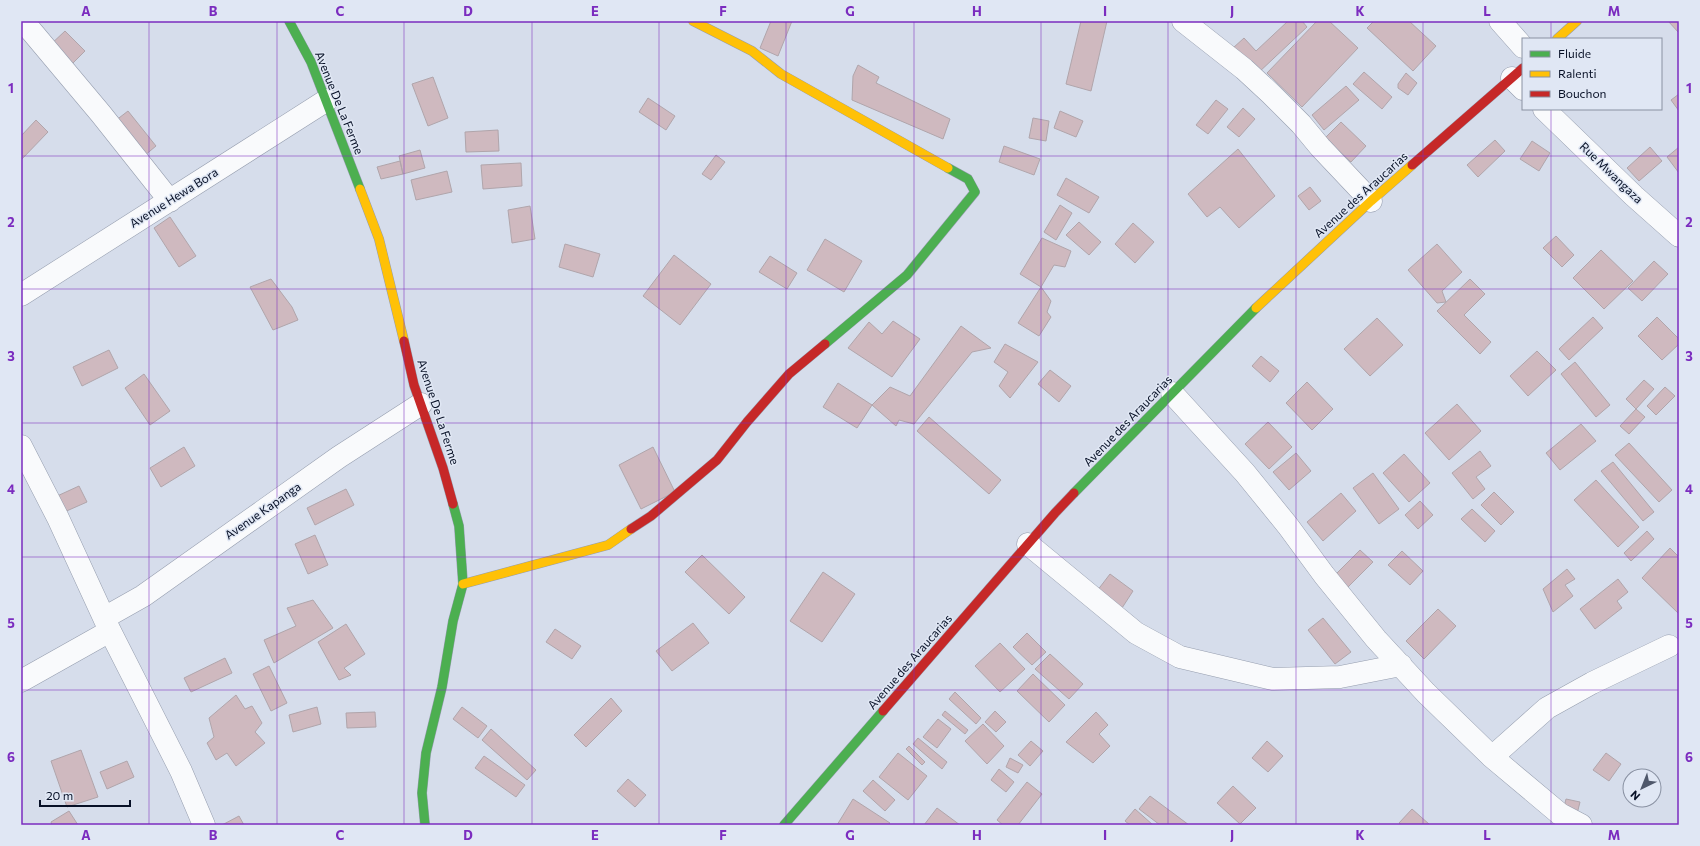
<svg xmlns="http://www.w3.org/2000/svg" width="1700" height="846" viewBox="0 0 1700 846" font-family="Commissioner,sans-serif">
	<rect width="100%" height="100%" fill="#d6ddeb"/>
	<!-- building -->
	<path fill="#cfb9bf" stroke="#b0a5ab" d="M771 21H792L778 56 760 48Z
		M1081 21H1107L1091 91 1066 84Z
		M1288 21H1302L1307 27 1257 74 1233 48 1244 38 1256 51Z
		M1317 21H1329L1358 48 1302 107 1267 73Z
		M1374 21H1409L1436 46 1413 71 1367 28Z
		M1668 21H1679V33Z
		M65 31 85 51 70 66 49 46Z
		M858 65 879 77 876 83 950 119 943 139 852 100 853 76Z
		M1364 72 1392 97 1382 109 1353 84Z
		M1406 73 1417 83 1408 95 1398 88V84Z
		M433 77 448 118 428 126 412 84Z
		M1346 86 1359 100 1324 130 1312 115Z
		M1679 94V111L1671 100Z
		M648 98 675 116 666 130 639 112Z
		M1216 100 1228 109 1208 134 1196 125Z
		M1243 108 1255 119 1239 137 1227 127Z
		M128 111 156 146 144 156 115 121Z
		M1060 111 1083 121 1076 137 1054 128Z
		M1033 118 1049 121 1046 141 1029 138Z
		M36 120 48 132 21 160V136Z
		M1341 122 1366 146 1351 162 1325 138Z
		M498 130 499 151 466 152 465 132Z
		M1495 140 1505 151 1478 177 1467 165Z
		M1532 141 1550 153 1539 171 1520 159Z
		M1004 146 1040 159 1034 175 999 162Z
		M1650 147 1662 161 1639 181 1627 168Z
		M1679 147V173L1667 157Z
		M1238 149 1275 196 1239 228 1220 207 1207 217 1188 194Z
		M420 150 425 168 403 174 399 156Z
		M716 155 725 162 711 180 702 174Z
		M400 161 403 174 381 179 377 167Z
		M521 163 522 186 483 189 481 165Z
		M447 171 452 192 416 200 411 180Z
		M1066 178 1099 197 1089 213 1057 195Z
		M1310 187 1321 201 1309 210 1298 196Z
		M1060 205 1072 213 1056 240 1044 232Z
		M530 206 535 239 512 243 508 210Z
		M170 217 196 256 179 267 154 228Z
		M1079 222 1101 242 1089 255 1066 235Z
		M1133 223 1154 242 1135 263 1115 244Z
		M1556 236 1574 255 1562 267 1543 248Z
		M1042 238 1071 251 1065 267 1054 265 1041 287 1020 274Z
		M825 239 862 261 844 292 807 270Z
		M565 244 600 254 593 277 559 267Z
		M1437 244 1462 272 1442 291 1446 302 1437 303 1408 270Z
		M1601 250 1633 281 1604 309 1573 278Z
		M674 255 711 284 680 325 643 296Z
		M770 256 797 273 787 289 759 272Z
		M1654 261 1668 274 1642 301 1628 288Z
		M271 279 292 307 298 320 273 330 250 287Z
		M1470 279 1485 294 1464 315 1491 342 1480 354 1437 311Z
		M1041 287 1051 301 1047 312 1051 317 1039 336 1018 323Z
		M1593 317 1603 328 1569 360 1559 349Z
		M1657 317 1679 339V344L1662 360 1638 336Z
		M1377 318 1403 345 1370 376 1344 349Z
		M893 321 920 339 892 377 848 348 869 322 882 334Z
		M961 326 991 348 972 352 914 424 899 420 896 426 872 405 890 387 910 396Z
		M1005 344 1038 362 1010 398 999 386 1008 372 994 362Z
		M109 350 118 368 82 386 73 367Z
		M1537 351 1556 370 1528 396 1510 376Z
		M1261 356 1279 371 1270 382 1252 366Z
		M1575 362 1610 405 1596 417 1561 374Z
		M1050 370 1071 386 1059 402 1038 384Z
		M144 374 170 411 150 425 125 388Z
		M1644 380 1654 389 1636 409 1626 399Z
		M1307 382 1333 409 1312 430 1286 403Z
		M838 383 872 405 857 428 823 407Z
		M1665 387 1675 396 1656 415 1647 406Z
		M1457 404 1481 431 1449 460 1425 433Z
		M1636 409 1645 417 1629 434 1620 426Z
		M929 417 1001 480 989 494 917 431Z
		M1268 422 1292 447 1269 469 1245 444Z
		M1581 424 1596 441 1560 470 1546 453Z
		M1629 443 1672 490 1659 502 1615 455Z
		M184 447 195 466 161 487 150 468Z
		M653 447 675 492 641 509 619 465Z
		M1480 451 1491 466 1476 477 1485 489 1473 499 1452 473Z
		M1296 453 1311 471 1289 490 1273 472Z
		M1404 454 1430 483 1409 502 1383 473Z
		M1613 462 1654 512 1643 521 1601 471Z
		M1373 473 1399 509 1379 524 1353 488Z
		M1596 480 1639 527 1618 547 1574 500Z
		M79 486 87 502 62 513 55 497Z
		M346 489 354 505 315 525 307 508Z
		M1494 492 1514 512 1501 525 1481 505Z
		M1341 493 1356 511 1323 541 1307 522Z
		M1420 501 1433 515 1418 529 1405 515Z
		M1472 509 1495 531 1485 542 1461 519Z
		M1647 531 1654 539 1631 561 1624 553Z
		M315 535 328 565 308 574 295 544Z
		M1670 548 1679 557V614L1642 578Z
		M1360 550 1373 562 1346 589 1333 577Z
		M1402 551 1423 571 1410 585 1388 565Z
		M702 555 745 597 729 614 685 572Z
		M1567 569 1575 579 1565 585 1573 596 1553 612 1543 589Z
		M823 572 855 594 822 642 790 621Z
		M1110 574 1133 591 1122 608 1097 591Z
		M1618 579 1628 592 1617 601 1622 608 1595 629 1580 609Z
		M313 600 333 628 274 663 264 640 296 626 287 608Z
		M1438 609 1456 626 1424 659 1406 641Z
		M1323 618 1351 652 1335 664 1308 630Z
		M693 623 709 643 672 671 656 651Z
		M346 624 365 654 344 668 351 675 339 680 318 642Z
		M555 629 581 646 572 659 546 642Z
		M1027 633 1046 652 1032 665 1013 647Z
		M1000 643 1025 669 1000 692 975 666Z
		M1050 654 1083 684 1069 699 1035 669Z
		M225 658 232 673 191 692 184 678Z
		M269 666 287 703 271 711 253 674Z
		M1033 674 1065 705 1049 722 1017 691Z
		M955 692 981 718 976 724 949 699Z
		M236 695 245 709 252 706 262 723 255 732 265 743 236 766 227 753 216 760 207 743 214 737 209 718Z
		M611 698 622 711 586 747 574 735Z
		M317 707 321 724 293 732 289 715Z
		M462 707 487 726 478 738 453 719Z
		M945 711 968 730 965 734 942 715Z
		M995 711 1006 722 996 732 985 722Z
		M375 712 376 727 347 728 346 713Z
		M1096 712 1108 725 1099 734 1110 746 1093 763 1066 742Z
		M938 719 951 729 937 748 923 737Z
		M983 724 1004 746 987 764 965 741Z
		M491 729 536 770 527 780 482 740Z
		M918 738 947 762 942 769 913 744Z
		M1031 741 1043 751 1030 766 1018 755Z
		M1267 741 1283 756 1268 772 1252 758Z
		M909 746 925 762 922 765 906 749Z
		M81 750 98 797 67 807 51 761Z
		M898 753 927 776 908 800 879 777Z
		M1606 753 1621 764 1609 781 1593 770Z
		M484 756 525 785 516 797 475 768Z
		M1010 758 1023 765 1018 773 1006 767Z
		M127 761 134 777 107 789 100 772Z
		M999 769 1014 782 1006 792 991 780Z
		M628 779 646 795 635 807 617 791Z
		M873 780 895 800 885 811 863 791Z
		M1027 782 1042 794 1018 825H1003L997 820Z
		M1233 786 1256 808 1240 824 1217 803Z
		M1150 796 1189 825H1160L1139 809Z
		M853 799 890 823 888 825H837Z
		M1566 799 1580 802 1577 814 1563 811Z
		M937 808 960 825H924Z
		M1135 809 1153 825H1130L1125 821Z
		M1412 809 1429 824 1428 825H1402L1399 823Z
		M69 811 78 825H52L51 822Z
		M239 816 244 825H222Z"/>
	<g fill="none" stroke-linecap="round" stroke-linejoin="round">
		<defs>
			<path id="street" d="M23 21 101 114 170 201
				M1183 21 1244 69 1271 94 1301 124 1320 147 1371 201
				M1500 21 1523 47
				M1512 78 1523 89
				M1544 109 1634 196 1679 236
				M21 295 327 100
				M1172 393 1245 473 1288 526 1324 575 1376 639 1426 693 1492 757 1560 814 1581 825
				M21 446 58 518 110 631 181 771 204 825
				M1028 544 1136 633 1180 657 1273 679 1340 677 1401 665
				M104 618 143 596 339 457 421 404
				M21 681 110 631
				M1492 757 1547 708 1592 683 1669 646"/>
			<path id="fast" d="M289 21 311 62 360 189
				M825 344 907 275 975 192 968 179 948 168
				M1074 493 1256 308
				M425 825 422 793 426 753 442 687 453 621 463 584 459 526 453 504
				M784 825 883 711"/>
			<path id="slow" d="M693 21 752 51 781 74 948 168
				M1557 39 1577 21
				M360 189 379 239 404 341
				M1256 308 1371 201 1412 165
				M463 584 608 545 631 529"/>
			<path id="jam" d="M1412 165 1523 68
				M404 341 414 385 443 468 453 504
				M631 529 651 516 717 460 747 422 789 374 825 344
				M883 711 1055 513 1074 493"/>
		</defs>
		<!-- street casing -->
		<use href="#street" stroke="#959dae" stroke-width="23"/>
		<!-- fast casing -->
		<use href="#fast" stroke="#959dae" stroke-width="10"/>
		<!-- slow casing -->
		<use href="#slow" stroke="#959dae" stroke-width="10"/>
		<!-- jam casing -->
		<use href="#jam" stroke="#959dae" stroke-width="10"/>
		<!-- street -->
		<use href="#street" stroke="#f9fafc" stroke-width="22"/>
		<!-- fast -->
		<use href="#fast" stroke="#4caf50" stroke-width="9"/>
		<!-- slow -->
		<use href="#slow" stroke="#ffc107" stroke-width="9"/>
		<!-- jam -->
		<use href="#jam" stroke="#c62828" stroke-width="9"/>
	</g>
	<!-- grid -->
	<path fill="none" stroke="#7b2cbf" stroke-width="1" stroke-opacity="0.55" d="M149 21V825M277 21V825M404 21V825M532 21V825M659 21V825M786 21V825M914 21V825M1041 21V825M1168 21V825M1296 21V825M1423 21V825M1551 21V39M1551 109V825M21 156H1679M21 289H1679M21 423H1679M21 557H1679M21 690H1679"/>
	<g text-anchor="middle" stroke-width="3" stroke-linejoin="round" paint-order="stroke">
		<!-- street labels -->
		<g font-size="12" fill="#071026" stroke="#e0e7f4">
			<text transform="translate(339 103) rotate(68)" y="4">Avenue De La Ferme</text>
			<text transform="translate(1611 173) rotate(44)" y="4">Rue Mwangaza</text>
			<text transform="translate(1361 195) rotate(-42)" y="4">Avenue des Araucarias</text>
			<text transform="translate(174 198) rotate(-32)" y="4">Avenue Hewa Bora</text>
			<text transform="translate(438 412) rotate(72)" y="4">Avenue De La Ferme</text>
			<text transform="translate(1128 421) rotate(-46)" y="4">Avenue des Araucarias</text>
			<text transform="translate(263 511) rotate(-35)" y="4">Avenue Kapanga</text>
			<text transform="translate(910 662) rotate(-49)" y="4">Avenue des Araucarias</text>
		</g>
	</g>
	<!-- border -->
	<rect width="1700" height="846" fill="none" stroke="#e0e7f4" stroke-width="44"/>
	<!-- legend -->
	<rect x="1522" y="38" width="140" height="72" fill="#e0e7f4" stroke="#8991a2"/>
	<rect x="1530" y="51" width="20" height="6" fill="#4caf50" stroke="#8991a2"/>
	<text x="1558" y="58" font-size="12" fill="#071026">Fluide</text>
	<rect x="1530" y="71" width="20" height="6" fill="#ffc107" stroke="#8991a2"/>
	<text x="1558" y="78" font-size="12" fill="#071026">Ralenti</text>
	<rect x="1530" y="91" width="20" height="6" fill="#c62828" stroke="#8991a2"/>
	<text x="1558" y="98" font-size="12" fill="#071026">Bouchon</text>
	<!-- north arrow -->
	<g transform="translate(1642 788) rotate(223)"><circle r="19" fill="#e0e7f4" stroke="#8991a2"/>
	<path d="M0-3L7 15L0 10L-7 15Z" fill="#4f586b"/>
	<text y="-6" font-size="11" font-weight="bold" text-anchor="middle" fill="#071026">N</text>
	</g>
	<!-- scale -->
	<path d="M40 800v6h90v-6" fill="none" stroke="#071026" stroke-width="2"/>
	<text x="46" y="800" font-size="12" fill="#071026" stroke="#e0e7f4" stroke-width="3" paint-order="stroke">20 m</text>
	<rect x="22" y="22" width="1656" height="802" fill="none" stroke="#7b2cbf" stroke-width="1.5"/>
	<g font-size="13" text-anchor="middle" font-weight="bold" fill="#7b2cbf">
		<text x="86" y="16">A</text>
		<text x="213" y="16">B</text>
		<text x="340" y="16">C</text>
		<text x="468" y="16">D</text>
		<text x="595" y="16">E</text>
		<text x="723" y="16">F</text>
		<text x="850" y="16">G</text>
		<text x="977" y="16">H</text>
		<text x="1105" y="16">I</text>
		<text x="1232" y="16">J</text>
		<text x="1360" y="16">K</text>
		<text x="1487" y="16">L</text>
		<text x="1614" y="16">M</text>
		<text x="11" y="93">1</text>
		<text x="1689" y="93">1</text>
		<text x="11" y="227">2</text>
		<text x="1689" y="227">2</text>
		<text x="11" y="361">3</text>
		<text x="1689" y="361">3</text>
		<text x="11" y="494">4</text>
		<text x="1689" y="494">4</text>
		<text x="11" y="628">5</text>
		<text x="1689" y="628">5</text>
		<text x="11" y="762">6</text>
		<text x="1689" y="762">6</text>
		<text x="86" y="840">A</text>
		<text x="213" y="840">B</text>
		<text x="340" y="840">C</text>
		<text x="468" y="840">D</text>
		<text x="595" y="840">E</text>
		<text x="723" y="840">F</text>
		<text x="850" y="840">G</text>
		<text x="977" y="840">H</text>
		<text x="1105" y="840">I</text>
		<text x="1232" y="840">J</text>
		<text x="1360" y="840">K</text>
		<text x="1487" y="840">L</text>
		<text x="1614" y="840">M</text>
	</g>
</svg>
